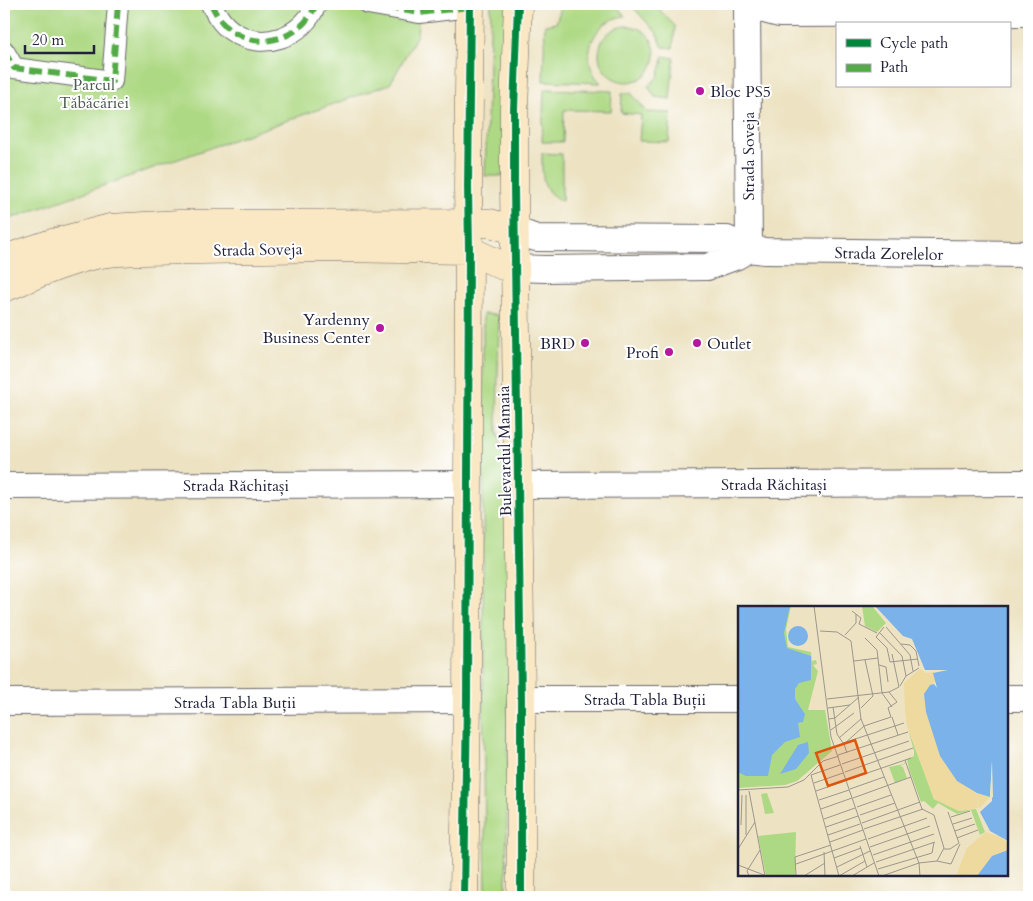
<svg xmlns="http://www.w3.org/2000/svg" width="1033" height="901" viewBox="0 0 1033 901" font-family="Cardo,serif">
	<rect width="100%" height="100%" fill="#fff"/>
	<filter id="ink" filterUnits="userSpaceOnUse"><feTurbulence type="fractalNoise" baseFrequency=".02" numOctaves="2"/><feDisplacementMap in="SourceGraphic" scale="10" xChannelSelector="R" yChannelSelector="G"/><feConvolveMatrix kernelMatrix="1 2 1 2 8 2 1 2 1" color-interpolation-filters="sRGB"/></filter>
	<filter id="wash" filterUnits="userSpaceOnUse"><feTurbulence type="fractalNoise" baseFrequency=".0096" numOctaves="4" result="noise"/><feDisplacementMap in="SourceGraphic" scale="20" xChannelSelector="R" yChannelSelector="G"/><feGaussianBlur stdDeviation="1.12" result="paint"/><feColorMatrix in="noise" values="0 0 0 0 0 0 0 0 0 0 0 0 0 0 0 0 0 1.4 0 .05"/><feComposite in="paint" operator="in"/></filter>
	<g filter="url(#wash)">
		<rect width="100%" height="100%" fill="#ede3c3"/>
		<!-- green -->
		<path fill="#aed984" stroke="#687e60" d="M4 4H419V13L417 35 390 84 4 221Z
			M491 4H509L503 176H485Z
			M562 4H615L625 16C619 17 612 19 606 23 587 37 583 66 601 83L543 81 545 25 556 23Z
			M630 4H654L675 26 673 48 663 47 656 32Z
			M599 54a28 28 0 1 1 56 0a28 28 0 1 1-56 0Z
			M663 56 674 58 670 99 655 97 648 86 658 77 662 64Z
			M544 89 612 91 611 111 564 110 563 142H542Z
			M622 93H631L647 112 671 113 669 142 639 141 641 115 621 113Z
			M542 153 562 154V201C540 192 542 173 542 153Z
			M483 314 499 315 497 432 511 491 506 897H486L483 702Z"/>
	</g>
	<g filter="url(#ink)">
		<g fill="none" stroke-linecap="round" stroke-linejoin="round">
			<defs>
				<path id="pedestrian" d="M211 4C216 14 222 25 232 31 262 52 304 37 316 4
					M368 4 419 13 470 7
					M4 51 14 68 112 81 118 4"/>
				<path id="minor" d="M747 4 749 249
					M750 4 764 10 779 14 1029 13
					M514 230 536 238 727 239 749 249 765 251 1029 254
					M515 268 545 269 707 267 737 256 749 249
					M518 485 1029 483
					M4 486 468 484
					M1007 698H1029
					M521 699H739
					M4 702 467 700"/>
				<path id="secondary" d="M518 4 514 109V187L521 699V897
					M4 259 52 243 110 228 179 224 468 223H490L514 230
					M4 288C33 276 64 262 95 255 110 252 126 252 142 251L331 248 469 250 503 266 515 268
					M464 897 467 700 469 250 468 187 470 4"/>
			</defs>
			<!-- pedestrian casing -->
			<use href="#pedestrian" stroke="#69666b" stroke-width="22"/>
			<!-- minor casing -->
			<use href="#minor" stroke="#69666b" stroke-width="28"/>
			<!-- secondary casing -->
			<use href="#secondary" stroke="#69666b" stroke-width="29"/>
			<!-- pedestrian -->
			<use href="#pedestrian" stroke="#fff" stroke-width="20"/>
			<!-- minor -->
			<use href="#minor" stroke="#fff" stroke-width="26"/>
			<!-- secondary -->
			<use href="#secondary" stroke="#fae7c3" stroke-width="28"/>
			<!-- quiet -->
			<path stroke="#53aa46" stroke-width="6" stroke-dasharray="12 6" stroke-linecap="butt" d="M211 4C216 14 222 25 232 31 262 52 304 37 316 4
				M368 4 419 13 470 7
				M4 51 14 68 112 81 118 4"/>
			<defs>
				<path id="cycleway" d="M518 4 514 109V187L521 699V897
					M464 897 467 700 469 250 468 187 470 4"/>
			</defs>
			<!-- cycleway casing -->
			<use href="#cycleway" stroke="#fff" stroke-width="11"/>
			<!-- cycleway -->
			<use href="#cycleway" stroke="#00873e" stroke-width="8"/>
		</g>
	</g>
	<!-- markers -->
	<g fill="#b5179e" stroke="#fff" stroke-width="2">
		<circle cx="700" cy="91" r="5"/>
		<circle cx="380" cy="328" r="5"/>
		<circle cx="585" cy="343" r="5"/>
		<circle cx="697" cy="343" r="5"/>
		<circle cx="669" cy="352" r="5"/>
	</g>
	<g text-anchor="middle" stroke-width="4" stroke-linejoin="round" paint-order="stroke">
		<!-- park labels -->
		<g font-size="16" fill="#4c5951" stroke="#fff">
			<text x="94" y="90">Parcul<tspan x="94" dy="18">Tăbăcăriei</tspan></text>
		</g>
		<!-- poi labels -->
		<g font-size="16" fill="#22223b" stroke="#fff" text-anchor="end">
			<text x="710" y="97" text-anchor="start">Bloc PS5</text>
			<text x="370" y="325">Yardenny<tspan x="370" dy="18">Business Center</tspan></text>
			<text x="575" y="349">BRD</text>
			<text x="707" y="349" text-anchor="start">Outlet</text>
			<text x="659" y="358">Profi</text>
		</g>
		<!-- street labels -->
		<g font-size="16" fill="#22223b" stroke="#fff">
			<text transform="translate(748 156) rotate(-90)" y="6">Strada Soveja</text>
			<text transform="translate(258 249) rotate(-1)" y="6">Strada Soveja</text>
			<text transform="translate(889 253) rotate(1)" y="6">Strada Zorelelor</text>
			<text transform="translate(504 451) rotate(-91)" y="6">Bulevardul Mamaia</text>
			<text x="774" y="490">Strada Răchitași</text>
			<text x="236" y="491">Strada Răchitași</text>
			<text x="645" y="705">Strada Tabla Buții</text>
			<text x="235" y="708">Strada Tabla Buții</text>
		</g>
	</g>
	<!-- overview -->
	<g transform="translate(738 606)">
		<rect width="270" height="270" fill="#ede3c3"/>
		<path d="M0 0H53L48 23 50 41 73 46 74 55 78 54 79 58 75 59 80 65 70 104H87L94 145 59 175 47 179 0 182ZM124 0H134L148 17 139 26 127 20ZM170 123 196 193 221 205 238 203 247 226 242 229 233 204 219 208 200 197 195 203 186 195 183 196 171 163 169 153 176 150V145ZM166 155 167 158 162 160 165 161 169 172 157 177 151 161 166 158ZM29 187 36 207 27 208 23 188ZM58 226 57 270H28L20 230Z" fill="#aed984"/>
		<path d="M182 63 188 67 196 66 198 74 186 88 193 120 239 187 252 191 241 203 238 190 240 202 221 205 196 193 169 120 167 105 166 77ZM248 226 264 232 269 237 270 244 254 250 239 270H218L229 242Z" fill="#eeda9e"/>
		<path d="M0 0H52L46 27 49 42 73 50V74L61 77 57 83V93L67 108 65 116 60 117 62 131 47 136 34 149 30 170H8L0 166ZM137 0H270V235L252 225 242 206 254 195V155L252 191 239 187 219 175 202 150 188 106 186 88 192 79 196 78 199 82 195 67 210 64H187L174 33 165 30ZM50 30a10 10 0 1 1 20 0a10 10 0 1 1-20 0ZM70 136 71 147 58 163 42 168 60 139ZM270 244V270H239L254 250Z" fill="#7ab2e9"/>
		<path d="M254 155 255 191 241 205 252 193Z" fill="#ede3c3"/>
		<path fill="none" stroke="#9c968d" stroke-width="1" d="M76 0 93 131 141 270M114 5 123 12 121 18 139 27M146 21 138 31 149 42 152 56 180 53M148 21 172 49 175 65M82 25 99 26 113 35 123 113 181 257 182 270M141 26 164 50 168 70M107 29 118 17V8M127 32 139 44 144 87 154 101M163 38 172 39 178 45 181 60M154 48 161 81M116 55 140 52M141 59 148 61 150 76M162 80 168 70 181 62M151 86 159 96 150 102 153 111M89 93 151 86 161 81M95 101 99 128 105 137 166 117M90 102 112 99M123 102 135 90 127 54M154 111 160 129M91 113 97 112 121 91M93 124 116 107M101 132 123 113M109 147 106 138 126 120 153 111M100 149 170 126M167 154 184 203 196 209 206 242 199 255M104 158 171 135M107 166 175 142M73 169 101 270M73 169 102 159M109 174 173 152M76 177 105 167M112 183 146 171M0 184 50 181 66 174 85 155 101 150M11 185 27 270M78 185 107 175M8 189V229M115 192 173 171M81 194 111 184M119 201 153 189M83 203 114 192M210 206 221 237M122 209 157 197M213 211 232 205M86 213 117 202M124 217 182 196M215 218 234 212M3 219 4 189M88 221 120 210M126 223 185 203M217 225 237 218M90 229 122 218M219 232 240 224M130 233 189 212M92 236 125 224M122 240 129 261M132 241 192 220M0 243 17 216M206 243H212L221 237M86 246 87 270M135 249 196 228M96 252 123 242M199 255 213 258 222 238M138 256 197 236M58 258 128 233M0 259 26 269M99 261 132 245M140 263 194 247 196 236M11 270 9 265 22 244M58 270 57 251 93 239M66 270 87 257M101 270 127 255M114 270 136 257M144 270 181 257 199 255"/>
		<path fill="#de560e" fill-opacity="0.15" stroke="#de560e" stroke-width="2.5" d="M117 134 128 167 90 180 78 147Z"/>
		<rect width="270" height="270" fill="none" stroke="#22223b" stroke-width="2.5"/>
	</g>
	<!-- margin -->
	<rect width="1033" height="901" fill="none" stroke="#fff" stroke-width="20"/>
	<!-- legend -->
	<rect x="836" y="22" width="175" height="65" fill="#ffffff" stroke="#a7a7b1"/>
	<rect x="846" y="39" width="25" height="8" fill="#00873e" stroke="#a7a7b1"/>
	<text x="880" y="48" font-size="15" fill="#22223b">Cycle path</text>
	<rect x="846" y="64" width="25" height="8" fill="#53aa46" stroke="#a7a7b1"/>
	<text x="880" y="72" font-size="15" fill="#22223b">Path</text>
	<!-- scale -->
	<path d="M25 45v8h69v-8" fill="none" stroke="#22223b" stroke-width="2.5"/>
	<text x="32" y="45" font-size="15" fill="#22223b" stroke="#ffffff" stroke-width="4" paint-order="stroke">20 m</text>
</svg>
